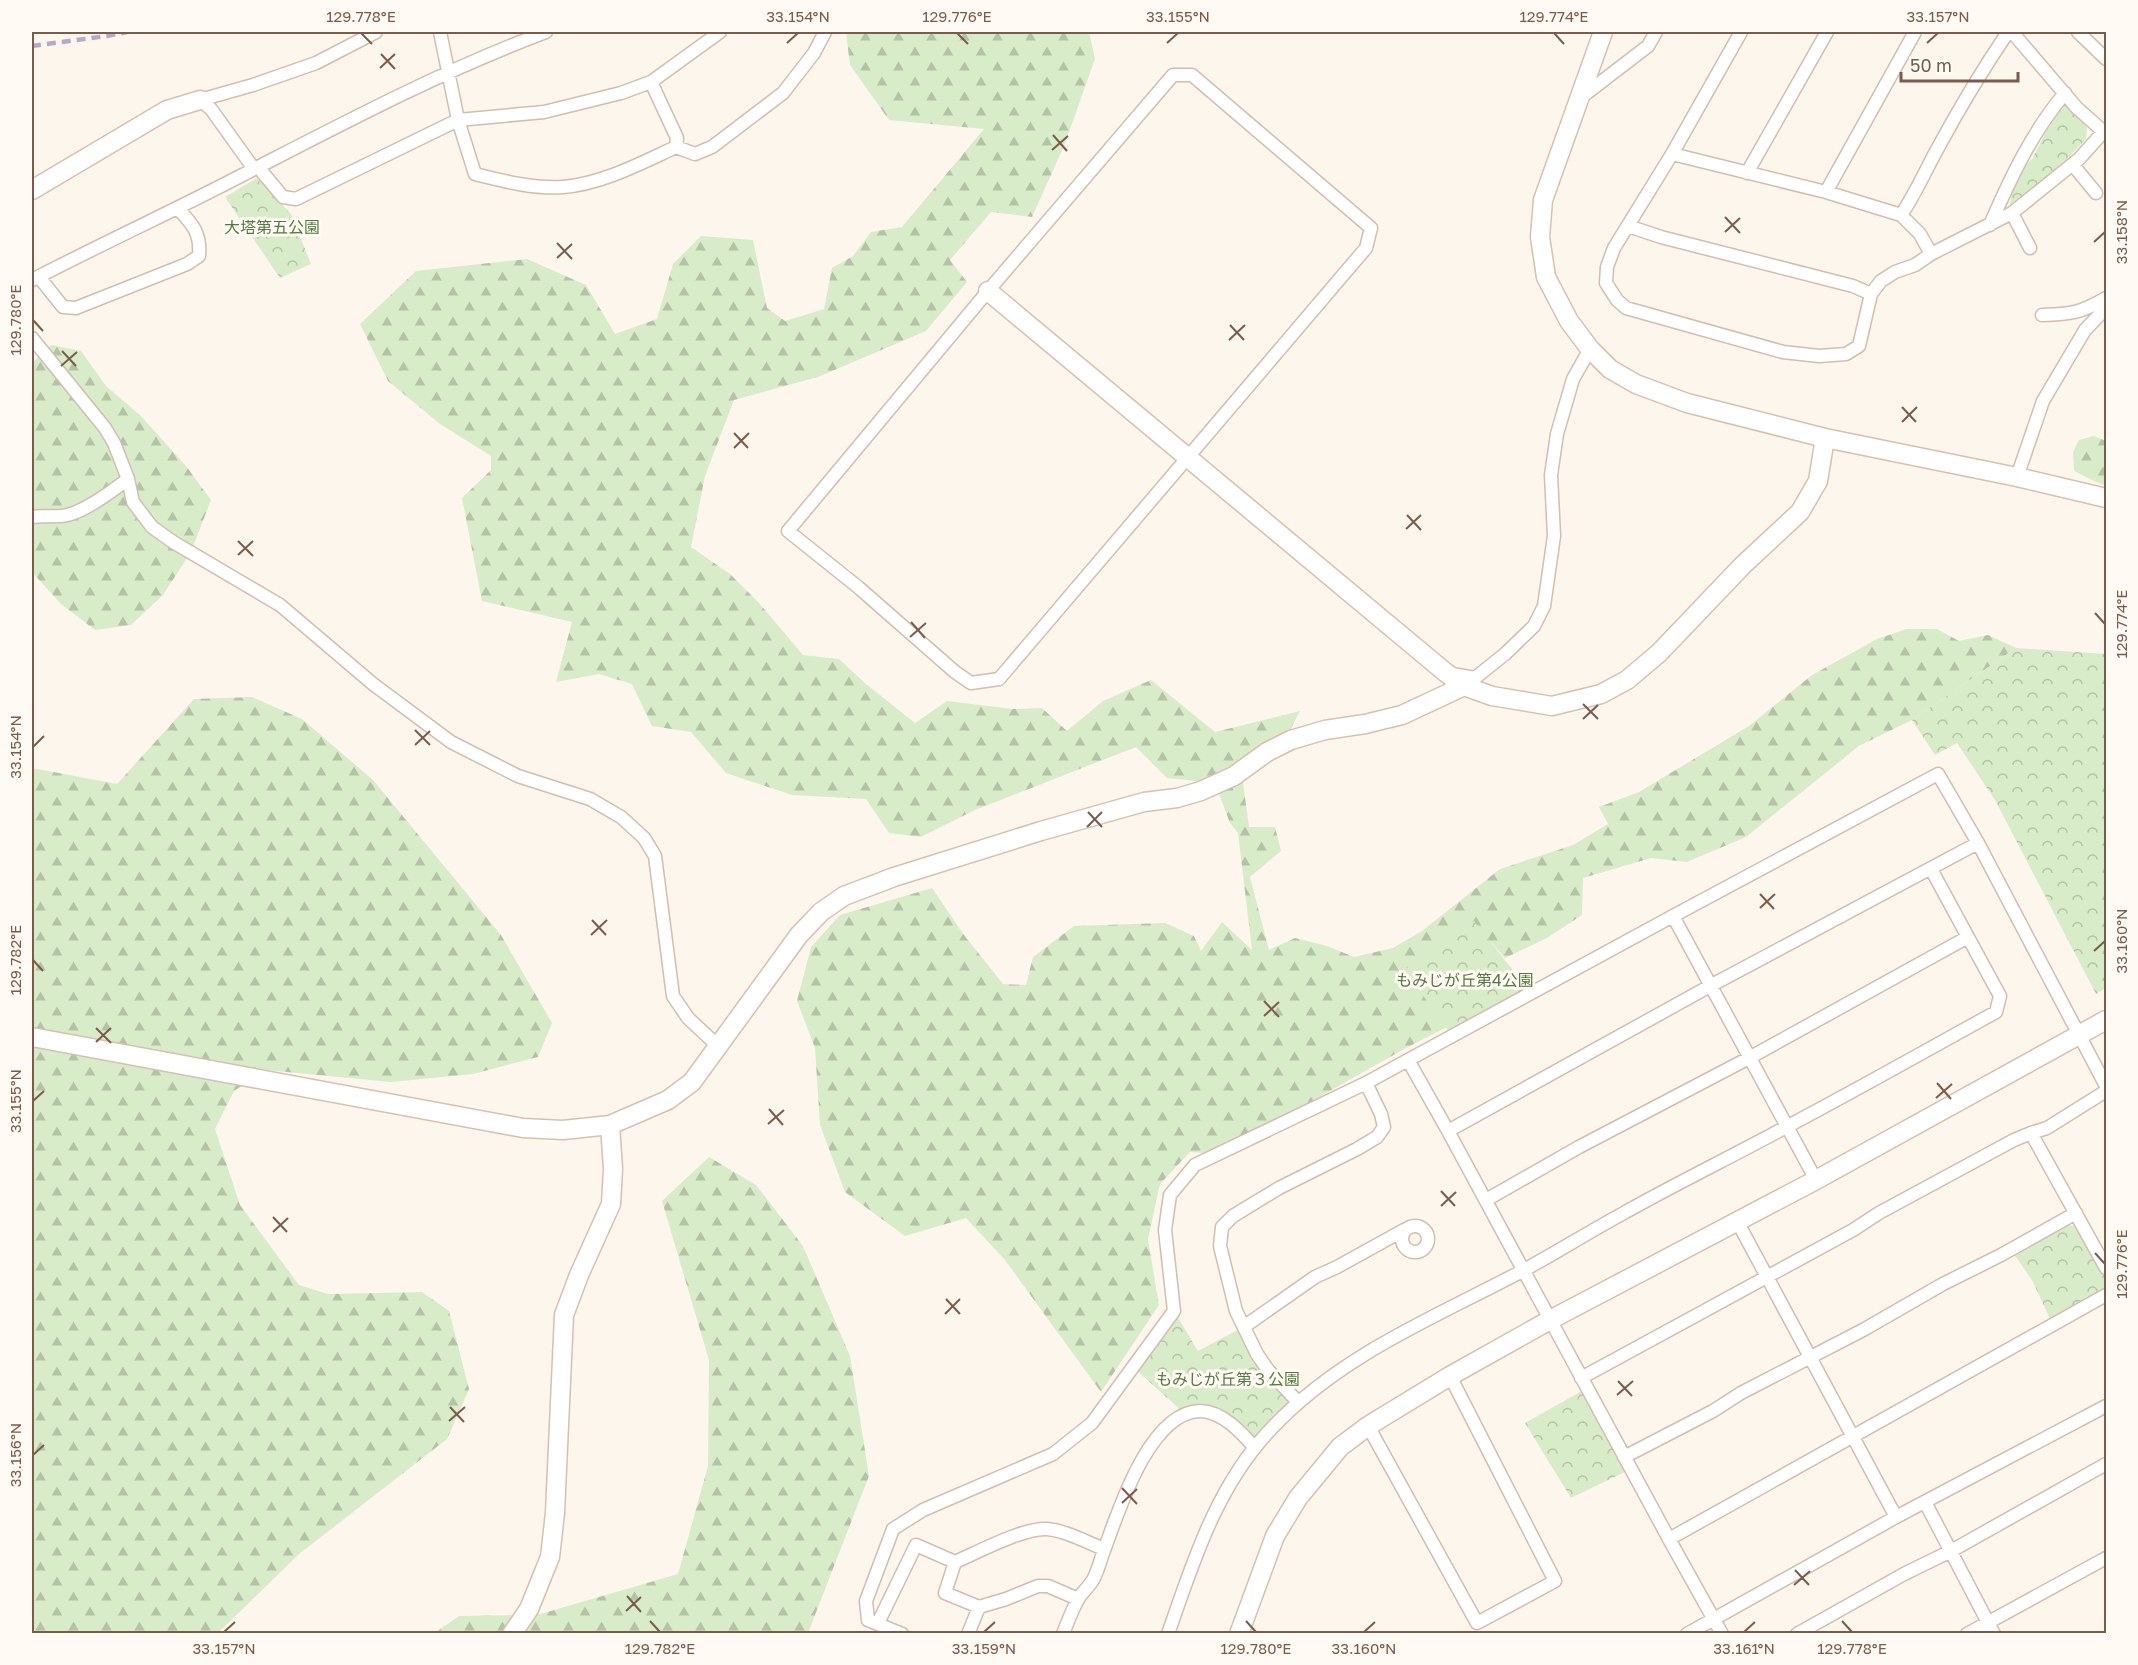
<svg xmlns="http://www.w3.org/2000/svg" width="2138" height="1665" viewBox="0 0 2138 1665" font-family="'Golos Text','Noto Sans JP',sans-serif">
	<defs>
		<pattern id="forest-firs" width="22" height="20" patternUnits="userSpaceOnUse" patternTransform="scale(1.5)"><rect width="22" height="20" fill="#d8ecc9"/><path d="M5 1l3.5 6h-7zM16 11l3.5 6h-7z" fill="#b4c2a5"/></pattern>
		<pattern id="park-crowns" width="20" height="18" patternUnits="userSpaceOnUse" patternTransform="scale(1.5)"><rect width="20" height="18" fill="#d8ecc9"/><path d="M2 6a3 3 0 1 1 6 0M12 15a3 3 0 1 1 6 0" fill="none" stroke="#b4c2a5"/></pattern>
	</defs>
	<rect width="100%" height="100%" fill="#fdf6ec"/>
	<!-- forest -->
	<path fill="url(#forest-firs)" d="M846 32H1089L1095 59 1064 146 1032 217 991 212 950 260 967 282 926 331 818 377 734 400 705 476 691 547 730 574 759 603 803 655 839 659 866 684 915 723 947 701 1013 709 1042 708 1067 731 1103 701 1151 680 1215 732 1300 711 1290 730 1240 760 1249 827H1275L1281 851 1250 877 1269 950 1295 938 1327 946 1354 957 1393 948 1422 931 1500 869 1573 845 1608 824 1599 807 1639 792 1749 726 1812 675 1877 639 1907 629H1937L1959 641 1988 635 2016 648 1912 720 1859 746 1746 837 1687 862 1651 858 1583 878 1582 915 1547 938 1505 958 1473 922 1447 1027 1406 1048 1312 1101 1281 1123 1218 1154 1190 1152 1160 1184 1148 1239 1159 1305 1101 1392 1005 1260 966 1218 905 1236 845 1192 820 1125 815 1048 797 1001 811 947 840 915 932 888 964 935 1003 984 1026 985 1033 957 1074 926 1165 923 1194 936 1201 951 1222 922 1252 950 1238 833 1230 823 1215 783 1167 778 1136 747 975 810 921 837 889 833 866 799 792 795 726 773 691 732 652 726 632 684 599 674 556 682 572 622 482 601 462 498 491 470V456L440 424 388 381 360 324 416 271 527 259 586 285 615 334 657 319 673 264 701 236 753 240 767 308 785 321 824 309 832 268 853 256 871 232 902 227 984 129 889 120 850 65Z
		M51 345 81 351 106 386 140 415 186 466 211 500 191 552 163 595 131 625 95 630 61 604 32 572V363Z
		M2094 436 2106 441V486L2094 481 2074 471 2073 452 2079 440Z
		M252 697 302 719 373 780 501 935 552 1023 538 1057 473 1074 391 1082 266 1070 234 1091 215 1129 240 1205 299 1285 328 1294 422 1292 449 1311 469 1389 447 1439 299 1554 218 1633H32V768L117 784 194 699Z
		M709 1157 756 1185 803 1246 850 1356 869 1476 808 1633 433 1634 459 1616 537 1615 678 1574 708 1466 709 1360 662 1201Z"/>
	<!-- park -->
	<path fill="url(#park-crowns)" d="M2069 105 2087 128 2086 139 2065 161 2009 209 2012 192 2021 170 2032 159 2059 107Z
		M257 178 291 214 311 264 280 278 225 197Z
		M2016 648 2106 654V988L2096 994 1995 800 1957 743 1935 755 1912 720Z
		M1474 921 1531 993 1452 1036 1404 969Z
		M2068 1225 2078 1226C2089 1244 2106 1266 2106 1287L2096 1297 2051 1321 2032 1280 2013 1253Z
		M1174 1311 1198 1351 1245 1326 1263 1362 1298 1402 1255 1448 1225 1420 1185 1414 1133 1367Z
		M1587 1388 1631 1469 1571 1498 1525 1423Z"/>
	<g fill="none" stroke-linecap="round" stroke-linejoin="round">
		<defs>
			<path id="street" d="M440 32 458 120 544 112 621 93 651 82 720 32
				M1741 32 1672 154 1614 248 1607 267 1606 283 1617 300 1626 308 1783 352 1819 356 1846 354 1859 346 1871 294 1881 281 1895 272 1915 265 1931 254 2012 213 2079 159 2106 129
				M2012 32 2077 108 2104 132
				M2078 32 2106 59
				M1173 75H1192L1371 228 1366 248 999 679 971 683 955 672 858 587 788 531 988 291Z
				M1579 99 1648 46 1656 32
				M200 100 253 85 316 63 376 32
				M200 100 211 109 254 169
				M676 147 695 154 712 147 783 93 814 53 825 32
				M1672 154 1826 192 1901 215 1920 234 1931 254
				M2073 165 2096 193
				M258 167C353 118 447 69 546 32
				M1747 173 1827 32
				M1826 192 1915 32
				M2012 213 2030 248
				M1901 215C1916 193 1926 169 1939 146 1960 107 1983 69 2008 32
				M1990 225C2010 179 2032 132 2065 93
				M1628 226 1661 237 1853 286 1871 294
				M39 277 63 307 76 308 187 264 199 256C201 234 193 224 178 209
				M32 280C105 242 180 208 254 169L258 167 283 197 296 199 458 120 475 174C503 181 533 189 563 187 602 184 641 163 676 147L677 138 651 82
				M2042 315C2071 314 2081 313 2106 298
				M32 338 105 428 114 443 128 479 133 502 152 527 173 542 280 605 373 684 451 742 518 776 590 799 621 817 644 838 655 856 673 996 688 1018 718 1046
				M2017 477 2043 401 2085 330 2106 308
				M32 517C41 516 51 516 61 516 81 515 112 491 128 479
				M1452 674 1475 678 1505 654 1534 626 1544 606 1554 536 1551 475 1557 434 1573 379 1590 349
				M1673 916 1816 1180
				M2106 1091 2047 1128 2031 1133 2106 1268
				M1448 1131 1710 986 1978 843
				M1486 1200 1579 1147 1749 1058 1968 937
				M1737 1221 1896 1517
				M1402 1239a13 13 0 1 1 26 0a13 13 0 1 1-26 0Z
				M1245 1326 1315 1277 1337 1267 1404 1230
				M1581 1378 1853 1230 1879 1213 2014 1140 2031 1133
				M1298 1402 1268 1370 1257 1354 1236 1311 1220 1246 1222 1227 1233 1216 1279 1188 1357 1149 1377 1137 1384 1127 1381 1114 1366 1083
				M1368 1426 1477 1623 1555 1581 1450 1376
				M1624 1457 1713 1411 1741 1393 1863 1330 1943 1284 2001 1255 2076 1213
				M1925 1502 1994 1634
				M1669 1539 2106 1295
				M979 1607 1006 1599 1038 1586H1048L1078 1599
				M878 1623 916 1545 955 1562
				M902 1634 868 1620 866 1601 893 1529 923 1510 1053 1454 1092 1423 1174 1311 1165 1230 1170 1195 1195 1165 1366 1083 1408 1060
				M968 1634 979 1607 945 1593 955 1562C978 1552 1025 1527 1047 1529 1067 1531 1086 1542 1104 1549
				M1063 1634C1068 1621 1073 1607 1080 1596 1085 1590 1091 1584 1094 1578 1099 1568 1101 1557 1105 1548 1119 1509 1150 1412 1200 1411 1222 1411 1242 1433 1255 1448
				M1168 1634C1193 1562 1217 1485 1271 1429 1341 1354 1436 1317 1524 1270 1557 1252 1589 1232 1622 1214 1677 1183 1733 1156 1788 1126 1858 1089 1927 1050 1996 1012L2000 996 1931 869
				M1687 1634 1896 1517 2106 1406
				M1722 1634 1669 1539 1448 1131 1408 1060 1673 916 1938 774 1978 843 2106 1086
				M1797 1634 1904 1574 1951 1551 2106 1464
				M1967 1634 2106 1558"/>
			<path id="secondary" d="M1603 32 1543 200 1540 237 1546 277 1569 321 1590 349 1610 369 1636 384 1687 403 1825 438 2017 477 2106 498
				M32 190 167 110 200 100
				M988 291 1445 672 1464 686 1492 696 1552 706 1601 694 1627 680 1659 653 1743 565 1800 512 1818 481 1825 438
				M32 1037 523 1128 563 1130 610 1125 668 1100 692 1082 799 935 821 912 844 896 894 877 1041 831 1144 802 1177 798 1201 791 1234 776 1267 752 1291 740 1325 730 1365 724 1402 715 1464 686
				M512 1634 529 1609 550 1557 555 1513 564 1315 579 1275 611 1204 613 1169 610 1125
				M1239 1634 1275 1536 1298 1498 1340 1447 1368 1426 1450 1376 1550 1320 1816 1180 2106 1020"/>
		</defs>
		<!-- street casing -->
		<use href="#street" stroke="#d1beb0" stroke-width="15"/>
		<!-- secondary casing -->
		<use href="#secondary" stroke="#d6c0b0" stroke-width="21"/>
		<!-- street -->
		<use href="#street" stroke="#fff" stroke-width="12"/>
		<!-- secondary -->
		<use href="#secondary" stroke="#fff" stroke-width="18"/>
		<!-- rail -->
		<path stroke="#b9a8c9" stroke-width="4.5" stroke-dasharray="9 6" stroke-linecap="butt" d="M32 46 107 36 127 32"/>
	</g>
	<!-- ticks -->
	<path fill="none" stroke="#7a5c4d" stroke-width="2" d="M361 33 372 44M957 33 968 44M1554 33 1564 44M787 43 798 33M1167 43 1178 33M1927 43 1938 33M381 54 395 69M380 68 395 54M1053 135 1067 151M1052 150 1068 136M1725 217 1740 233M1725 232 1740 218M2094 242 2105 232M557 243 572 259M557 258 572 244M33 320 43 331M1230 325 1244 340M1229 340 1245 325M62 351 76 366M61 366 77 352M1902 407 1916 422M1902 422 1917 407M734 433 748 448M734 448 749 433M1407 515 1421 530M1406 529 1421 515M238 541 253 556M238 555 253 541M2095 613 2105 624M911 622 925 638M910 637 926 623M1583 704 1598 719M1583 719 1598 705M415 730 430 745M415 745 430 731M33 747 44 736M1088 812 1102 827M1087 827 1102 812M1760 894 1774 909M1760 908 1775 894M592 920 606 935M591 935 607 920M2094 951 2105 941M33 960 43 971M1264 1001 1279 1017M1264 1016 1279 1002M96 1028 111 1043M96 1042 111 1028M1937 1083 1951 1099M1936 1098 1952 1084M33 1101 44 1091M769 1109 783 1125M768 1124 784 1110M1441 1191 1455 1206M1441 1206 1456 1192M273 1217 287 1232M273 1232 288 1218M2095 1253 2105 1264M946 1299 960 1314M945 1314 960 1299M1618 1381 1632 1396M1617 1395 1633 1381M450 1407 464 1422M449 1421 465 1407M33 1455 44 1445M1122 1488 1137 1504M1122 1503 1137 1489M1795 1570 1809 1585M1794 1585 1810 1571M627 1596 641 1612M626 1611 641 1597M650 1621 660 1632M1246 1621 1256 1632M1842 1621 1852 1632M224 1632 235 1622M984 1632 995 1622M1364 1632 1375 1622M1744 1632 1755 1622"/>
	<g text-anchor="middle" stroke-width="6" stroke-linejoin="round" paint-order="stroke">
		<!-- park labels -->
		<g font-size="16" fill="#537a41" stroke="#fffaf3">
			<text x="272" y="233">大塔第五公園</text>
			<text x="1465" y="986">もみじが丘第4公園</text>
			<text x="1228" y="1385">もみじが丘第３公園</text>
		</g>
	</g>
	<!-- border -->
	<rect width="2138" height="1665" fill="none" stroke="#fffaf3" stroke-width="66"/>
	<!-- scale -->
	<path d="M1901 72v9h117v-9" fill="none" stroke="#7a5c4d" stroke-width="3"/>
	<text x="1910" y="72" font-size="18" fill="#7a5c4d" stroke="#fffaf3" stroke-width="4.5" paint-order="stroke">50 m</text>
	<rect x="33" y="33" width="2072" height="1599" fill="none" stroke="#7a5c4d" stroke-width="2"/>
	<g font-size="15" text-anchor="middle" fill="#7a5c4d">
		<text x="361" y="22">129.778°E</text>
		<text x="798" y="22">33.154°N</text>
		<text x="957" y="22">129.776°E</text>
		<text x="1178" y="22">33.155°N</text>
		<text x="1554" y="22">129.774°E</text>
		<text x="1938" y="22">33.157°N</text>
		<text transform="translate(2122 232) rotate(-90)" y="5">33.158°N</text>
		<text transform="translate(16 320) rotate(-90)" y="5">129.780°E</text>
		<text transform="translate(2122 624) rotate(-90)" y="5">129.774°E</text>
		<text transform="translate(16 747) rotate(-90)" y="5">33.154°N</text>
		<text transform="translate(2122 941) rotate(-90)" y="5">33.160°N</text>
		<text transform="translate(16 960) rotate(-90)" y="5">129.782°E</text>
		<text transform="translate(16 1101) rotate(-90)" y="5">33.155°N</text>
		<text transform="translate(2122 1264) rotate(-90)" y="5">129.776°E</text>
		<text transform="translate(16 1455) rotate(-90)" y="5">33.156°N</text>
		<text x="224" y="1654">33.157°N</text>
		<text x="660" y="1654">129.782°E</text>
		<text x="984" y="1654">33.159°N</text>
		<text x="1256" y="1654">129.780°E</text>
		<text x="1364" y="1654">33.160°N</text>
		<text x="1744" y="1654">33.161°N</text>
		<text x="1852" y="1654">129.778°E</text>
	</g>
</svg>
